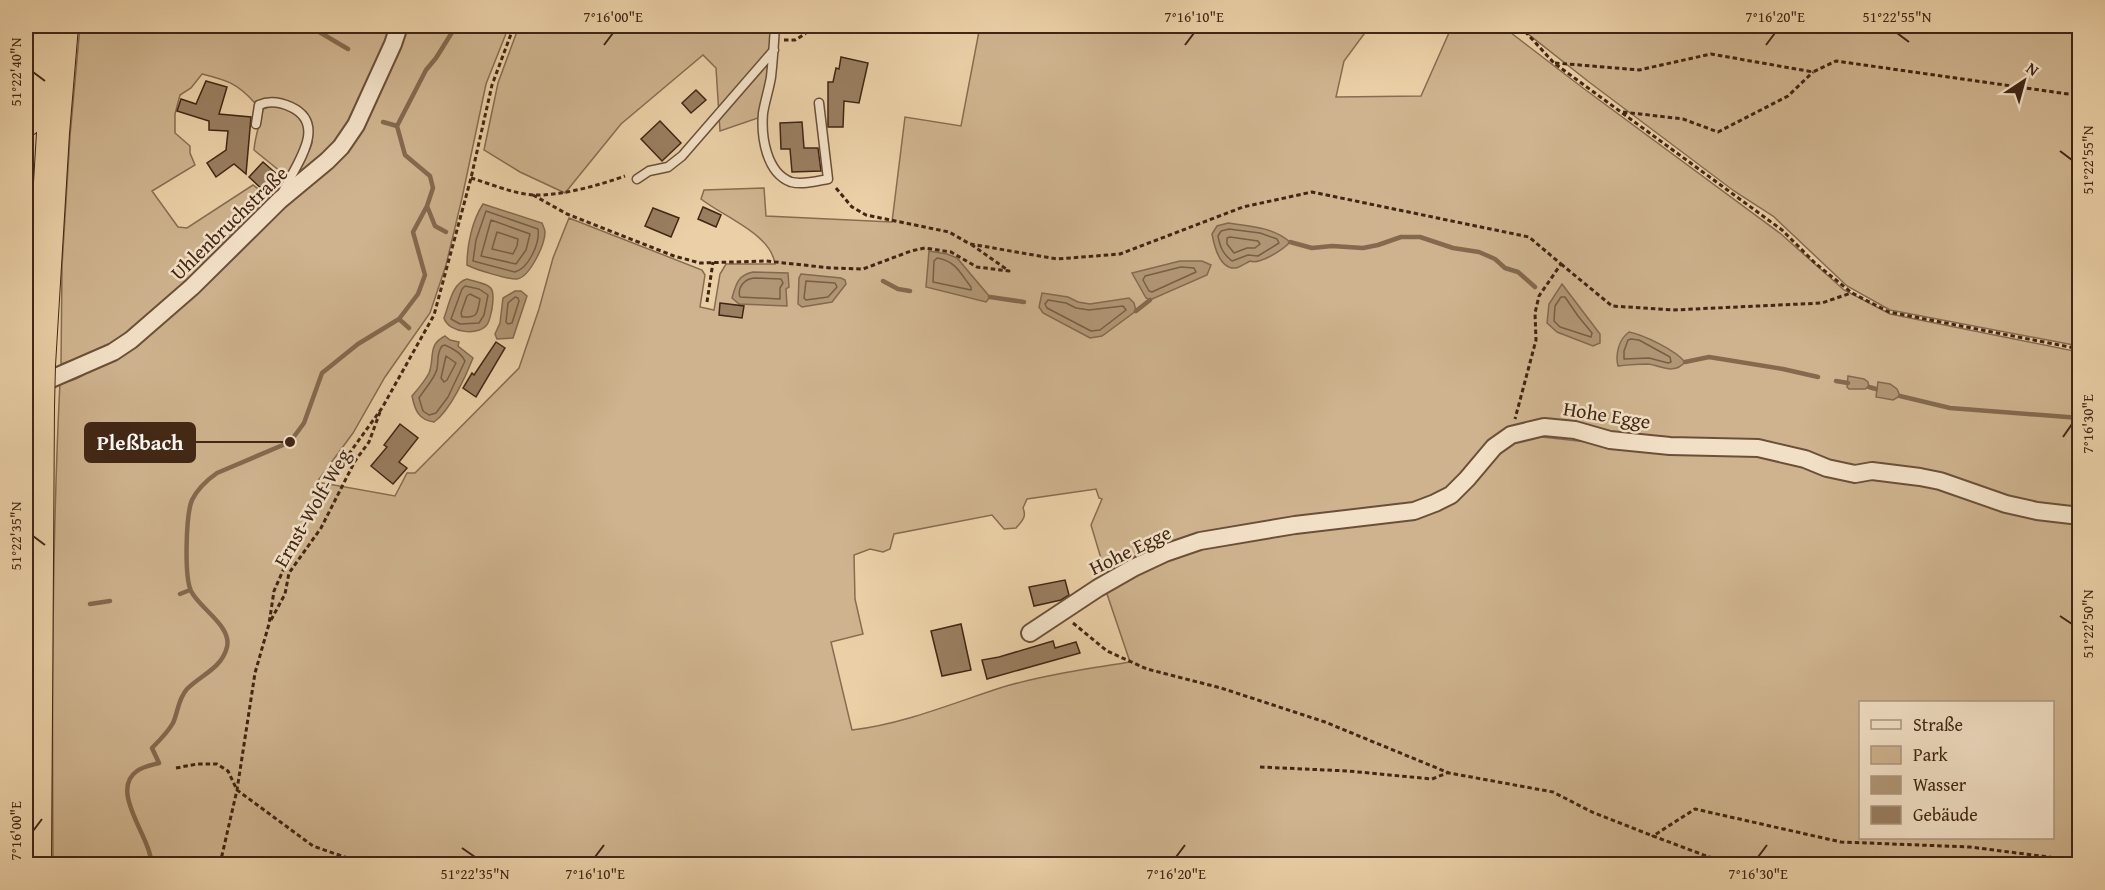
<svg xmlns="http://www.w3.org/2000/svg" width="2105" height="890" viewBox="0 0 2105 890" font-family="'Gentium Book Plus',serif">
	<rect width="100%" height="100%" fill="#ebd0a7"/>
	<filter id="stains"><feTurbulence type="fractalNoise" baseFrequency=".00333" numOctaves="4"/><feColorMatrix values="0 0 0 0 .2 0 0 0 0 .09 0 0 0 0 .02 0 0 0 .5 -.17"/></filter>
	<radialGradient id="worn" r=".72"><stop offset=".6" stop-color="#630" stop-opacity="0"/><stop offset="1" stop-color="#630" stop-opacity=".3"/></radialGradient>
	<!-- green -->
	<path fill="#ceb38e" stroke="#876c51" stroke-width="1.5" fill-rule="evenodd" d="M80 26H371L393 30 364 99 321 163 291 179C299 168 308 156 312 143 313 134 311 128 308 120 299 98 273 95 254 102 237 83 226 80 202 74L191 88 180 95 175 114V133L190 146V153L195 165 152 191 178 227 187 228 253 185 270 198 138 330 100 352 61 364 62 266 70 136Z
		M402 26H509L486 84 462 198 446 265 430 313 385 377 353 433 317 482 395 496 407 473H415L519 368 539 309 553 258 569 218 702 270 705 275 700 307 714 310 720 274 726 264H775C771 234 724 217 701 199L704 190 764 188 766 216 892 222 905 117 961 126 980 26H1370L1344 61 1336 97 1421 96 1452 26H1502L1583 88 1781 234 1844 290 1890 314 2079 352V510L2021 502 1933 476 1873 469 1855 471 1827 465 1805 456 1758 444 1638 439 1561 422 1528 423 1506 434 1491 444 1450 492 1435 499 1414 507 1253 526 1201 538 1103 565 1091 525 1102 499 1099 498 1096 489 1027 499 1023 508C1027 517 1022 521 1016 528L1004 529 992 515 894 534 890 549 883 552 870 549 854 555 855 599 863 634 831 642 852 730C904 724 953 703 1003 687 1044 675 1087 669 1130 662L1105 588 1144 566 1201 545 1243 536 1388 519 1424 513 1445 504 1460 492 1489 459 1510 441 1526 437H1542L1668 451H1757L1804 461 1822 470 1856 477 1873 474 1928 483 2004 508 2079 520V864H53C52 703 52 543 60 382 74 383 86 373 97 366 171 322 228 257 289 198 309 179 333 164 349 142 374 108 389 65 402 26ZM1860 702H2052V838H1860Z
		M519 26H780L758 118 720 131 716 68 703 55 621 124 565 193 520 172 484 150 498 83Z
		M1518 26H2079V346L1890 310 1847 286 1773 216 1734 191 1589 82Z
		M272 106C287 106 310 118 306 137 302 151 294 164 286 176L254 150C255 136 260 123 263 109Z"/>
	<!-- water -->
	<path fill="#b19675" stroke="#84694e" stroke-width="1.5" d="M483 204 542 223C543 226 545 229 545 232 545 244 530 277 517 279 509 280 474 269 467 265 467 245 472 221 483 204Z
		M1228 223C1249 226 1273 227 1290 242 1283 250 1259 265 1250 261 1246 263 1240 267 1236 268 1219 270 1214 245 1212 234L1217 226Z
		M929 251 947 254 957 258 990 297 986 302 926 287Z
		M1180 261H1202L1211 265 1207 275 1150 300 1146 298 1132 273Z
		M753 272 788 273 789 287 786 289 787 306 739 304 732 298C736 284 738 275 753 272Z
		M801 274 841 278 845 280 846 284 832 302 802 307 798 304 799 278Z
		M467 279C490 286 496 283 492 309 491 313 490 319 488 323 481 337 448 333 444 318 449 305 452 283 467 279Z
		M1562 284 1600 334V343L1593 346 1557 332 1547 323 1549 304Z
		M515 291H521L527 296 513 338 497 339 495 334 500 323 503 298Z
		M1042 293 1068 297 1078 302 1090 304 1129 298 1134 303 1136 311 1102 336 1090 338 1043 313 1039 307Z
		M1629 332C1644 335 1675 350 1685 362 1674 375 1662 366 1648 364 1638 364 1627 365 1618 366 1615 354 1619 339 1629 332Z
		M445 336 450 340 459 342 458 346 473 358C466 376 450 411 434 422 419 420 415 411 412 396 418 389 425 381 429 373 435 358 427 345 445 336Z
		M1848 376 1864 379 1868 382 1869 387 1865 389H1849L1847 387Z
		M1878 382 1890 384 1897 389 1900 396 1893 400 1876 397Z"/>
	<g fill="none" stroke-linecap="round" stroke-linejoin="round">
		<!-- shore -->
		<path stroke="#785e44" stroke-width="1.5" d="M486 211 538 229C540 243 529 268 515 272L473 261 476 240Z
			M491 220 530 234 526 250 516 264 481 256Z
			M1229 229 1260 233 1277 239 1279 243 1258 256 1248 255 1232 261C1223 254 1220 247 1218 236L1221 231Z
			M497 232 518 239 517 246 513 254 492 249Z
			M1230 237 1258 241 1260 244 1255 248H1247L1234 253 1227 244V238Z
			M937 258C956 261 960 273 971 287V290L933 282 934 261Z
			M1181 267 1194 268 1196 272 1152 292 1149 291 1143 280 1145 276Z
			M754 278 781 279 783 283 780 288V299L740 297C737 288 744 279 754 278Z
			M806 281 835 283 837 287 828 297 806 300 804 298Z
			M465 286 479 289 488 295 484 315 479 323 460 324 451 319 462 289Z
			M470 294 480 299C477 313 479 318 462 317L461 313 467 296Z
			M515 297 518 298 519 301 512 323 508 324 506 322 508 303Z
			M1561 297H1565L1578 316 1592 333 1591 337 1560 327 1554 321 1555 306Z
			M1048 300 1066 303 1076 308 1089 310 1123 306 1126 310 1100 330 1091 331 1047 308 1045 304Z
			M1631 339 1639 340 1670 357 1671 362 1668 363 1649 358 1624 359V351L1628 340Z
			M445 345C452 348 462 354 465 361L448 397 436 413 429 415 423 411 419 398C425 388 434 380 437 369 439 360 436 354 442 346Z
			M446 356 456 363 447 380 444 382 441 378Z"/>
		<!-- stream -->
		<path stroke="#84694e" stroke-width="4.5" d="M309 26 348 49
			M383 122 397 126
			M427 206 435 226 446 232
			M1290 242 1312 248 1332 246 1363 248 1378 245 1401 237H1420L1453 248 1479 252 1495 259 1505 268 1518 272 1535 287
			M883 281 898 289 910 291
			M990 297 1024 302
			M1136 311 1150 300
			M399 319 409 328
			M1685 362 1709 357 1783 369 1818 377
			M1836 381 1848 383
			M1869 387 1876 389
			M1900 396 1950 408 2080 418
			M180 594 190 590
			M90 604 110 601
			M151 864C153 840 108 791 137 771 142 767 152 765 159 763L152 748C159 741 168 732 173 723 178 712 178 699 187 689 201 675 222 668 227 647 232 626 200 609 191 591 184 576 186 514 192 500 198 488 207 480 217 473L290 442 304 423 322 373 358 344 399 319 418 294 425 275 413 232 427 206 433 188 430 176 405 155 397 126 426 70 436 58 456 26"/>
	</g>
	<!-- building -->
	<path fill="#997e60" stroke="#402614" stroke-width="1.5" d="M841 57 868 63 859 103 844 101 843 127H828V82H833L836 68 839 69Z
		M206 81 227 87 219 114 251 117 246 174 234 164 216 177 207 163 226 150 228 131 209 130V121L177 111 181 99 196 104Z
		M696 90 706 100 691 113 682 103Z
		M660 121 681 143 662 161 641 139Z
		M802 122 804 148H818L821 171 792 172 790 149H781L780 123Z
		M263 162 279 176 265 192 249 177Z
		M703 207 721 215 716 227 698 219Z
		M653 208 679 218 671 237 645 226Z
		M720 303 744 306 742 318 719 315Z
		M496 342 505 348 476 397 463 388 472 373 474 375Z
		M400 424 418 438 399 462 407 468 393 484 371 466 387 447 384 445Z
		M1065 580 1069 595 1061 600 1034 606 1029 587Z
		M961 624 971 670 942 676 931 631Z
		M1053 641 1055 648 1076 642 1080 653 987 679 982 660 999 657Z"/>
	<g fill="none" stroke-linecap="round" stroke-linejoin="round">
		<defs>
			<path id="lane" d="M775 26C774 43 773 59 771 77 769 89 765 101 763 113 761 136 766 173 791 182 803 185 817 181 828 179L819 103
				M256 124 259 105C270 100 280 102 291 107 330 125 293 168 282 194
				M637 179 649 171 668 167 682 156 774 50"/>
			<path id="street" d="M35 386 113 352 131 340 192 287 280 200 327 161 341 147 356 125 393 44 399 26
				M1030 633 1098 588 1133 568 1165 553 1200 541 1295 525 1414 511 1435 503 1451 495 1467 479 1494 447 1511 435 1544 427 1575 430 1610 440 1670 446 1758 448 1805 459 1827 468 1855 474 1872 471 1920 477 1940 481 2006 504 2037 511 2080 516"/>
			<path id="highway" d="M26 120 34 26
				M39 365 53 133 62 26
				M35 864 38 406"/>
		</defs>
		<!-- lane casing -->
		<use href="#lane" stroke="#6b5039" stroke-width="11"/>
		<!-- street casing -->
		<use href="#street" stroke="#6b5039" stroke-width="20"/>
		<!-- highway casing -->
		<use href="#highway" stroke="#402614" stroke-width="34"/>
		<!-- path -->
		<path stroke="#402614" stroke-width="3" stroke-dasharray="4.5 3" stroke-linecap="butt" d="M1520 26 1554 63 1782 230 1815 263 1852 293 1889 312 2080 349
			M784 40H795L805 34 806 26
			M1555 63 1639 70 1711 54 1813 72 1836 61 2075 95
			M1623 112 1683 119 1718 132 1788 96 1813 72
			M471 178C491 184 514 194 534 195 561 196 600 185 625 176
			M836 188 852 207 866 215 949 232 970 244 1057 259 1120 254 1243 207 1312 192 1529 237 1561 264 1539 296 1535 313 1536 340 1515 419
			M533 195 567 214 674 256 700 263 766 261 831 268 863 269 911 251 925 248 951 252 977 267 1009 271 972 245
			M1561 264 1612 306 1673 310 1822 303 1851 293
			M707 302 713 262
			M271 620 285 594 289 573 321 528 355 461 369 442 380 412
			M1073 623 1107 651 1147 669 1221 688 1325 722 1449 773 1553 792 1592 812 1653 836
			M1260 767 1348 771 1432 779 1447 773
			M176 768 197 764H217L228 771 237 790 313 846 356 861 377 864
			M1709 857 1739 864
			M220 864 237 790 255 673 269 624 274 591 292 550 320 494 382 408 434 315 471 178 492 85 514 26
			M1691 864 1709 857 1653 836 1695 809 1841 842 1970 847 2080 861"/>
		<!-- lane -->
		<use href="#lane" stroke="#f2e0c6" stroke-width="8"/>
		<!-- street -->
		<use href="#street" stroke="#f2e0c6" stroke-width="16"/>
		<!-- highway -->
		<use href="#highway" stroke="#ebd0a7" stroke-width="32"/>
		<defs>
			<path id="highway-bridge" d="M38 406 39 365"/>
		</defs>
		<!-- highway-bridge casing -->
		<use href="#highway-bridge" stroke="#402614" stroke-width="34" stroke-linecap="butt"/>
		<!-- highway-bridge -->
		<use href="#highway-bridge" stroke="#ebd0a7" stroke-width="32"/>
	</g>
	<!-- ticks -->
	<path fill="none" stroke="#402614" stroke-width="2" d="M1897 33 1909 42M604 45 613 33M1185 45 1194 33M1766 45 1775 33M33 72 45 81M2060 151 2072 160M2063 437 2072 424M33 536 45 545M2060 616 2072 624M33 831 42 819M462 848 475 857M595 857 604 845M1176 857 1185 845M1758 857 1767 845"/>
	<g text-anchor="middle" stroke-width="5" stroke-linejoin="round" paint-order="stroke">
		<!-- street labels -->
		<g font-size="20" fill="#402614" stroke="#f2e0c6">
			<text transform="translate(229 223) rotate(-44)" y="7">Uhlenbruchstraße</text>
			<text transform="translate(1607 415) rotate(9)" y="7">Hohe Egge</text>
			<text transform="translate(312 508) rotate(-60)" y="7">Ernst-Wolf-Weg</text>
			<text transform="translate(1130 550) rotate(-26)" y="7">Hohe Egge</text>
		</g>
	</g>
	<!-- callouts -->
	<path fill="none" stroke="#402614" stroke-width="2" d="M290 442L195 442"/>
	<circle fill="#402614" stroke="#f2e0c6" stroke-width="2" cx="290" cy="442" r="6"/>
	<rect fill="#402614" stroke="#402614" stroke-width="2" x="85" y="423" width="110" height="39" rx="6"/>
	<g font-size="21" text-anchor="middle" font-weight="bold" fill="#fff">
		<text x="140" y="450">Pleßbach</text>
	</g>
	<!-- margin -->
	<rect width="2105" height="890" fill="none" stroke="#ebd0a7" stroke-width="66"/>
	<!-- legend -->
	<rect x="1859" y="701" width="195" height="138" fill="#f2e0c6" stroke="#ab967f" stroke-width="1.5"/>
	<rect x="1871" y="720" width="30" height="9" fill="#f2e0c6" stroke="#ab967f" stroke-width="1.5"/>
	<text x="1913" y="731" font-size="18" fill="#402614">Straße</text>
	<rect x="1871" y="746" width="30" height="18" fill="#ceb38e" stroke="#ab967f" stroke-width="1.5"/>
	<text x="1913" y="761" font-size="18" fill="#402614">Park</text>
	<rect x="1871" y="776" width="30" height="18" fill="#b19675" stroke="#ab967f" stroke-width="1.5"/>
	<text x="1913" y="791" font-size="18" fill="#402614">Wasser</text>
	<rect x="1871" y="806" width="30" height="18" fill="#997e60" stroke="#ab967f" stroke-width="1.5"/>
	<text x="1913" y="821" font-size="18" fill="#402614">Gebäude</text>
	<!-- north arrow -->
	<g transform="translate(2024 81) rotate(36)" stroke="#f2e0c6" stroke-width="4.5" paint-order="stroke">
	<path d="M0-4.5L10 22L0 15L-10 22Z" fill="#402614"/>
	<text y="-9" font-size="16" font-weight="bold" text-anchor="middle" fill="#402614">N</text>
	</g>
	<rect x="33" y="33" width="2039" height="824" fill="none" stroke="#402614" stroke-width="2"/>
	<g font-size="15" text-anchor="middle" fill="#402614">
		<text x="613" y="22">7°16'00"E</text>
		<text x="1194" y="22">7°16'10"E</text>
		<text x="1775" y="22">7°16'20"E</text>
		<text x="1897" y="22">51°22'55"N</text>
		<text transform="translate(16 72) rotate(-90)" y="5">51°22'40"N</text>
		<text transform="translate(2088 160) rotate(-90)" y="5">51°22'55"N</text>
		<text transform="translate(2088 424) rotate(-90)" y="5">7°16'30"E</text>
		<text transform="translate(16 536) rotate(-90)" y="5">51°22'35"N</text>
		<text transform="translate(2088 624) rotate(-90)" y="5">51°22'50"N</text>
		<text transform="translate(16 831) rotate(-90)" y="5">7°16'00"E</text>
		<text x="475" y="879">51°22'35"N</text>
		<text x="595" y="879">7°16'10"E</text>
		<text x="1176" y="879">7°16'20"E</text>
		<text x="1758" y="879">7°16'30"E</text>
	</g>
	<rect width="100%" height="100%" filter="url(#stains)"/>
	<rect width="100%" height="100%" fill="url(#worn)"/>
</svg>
